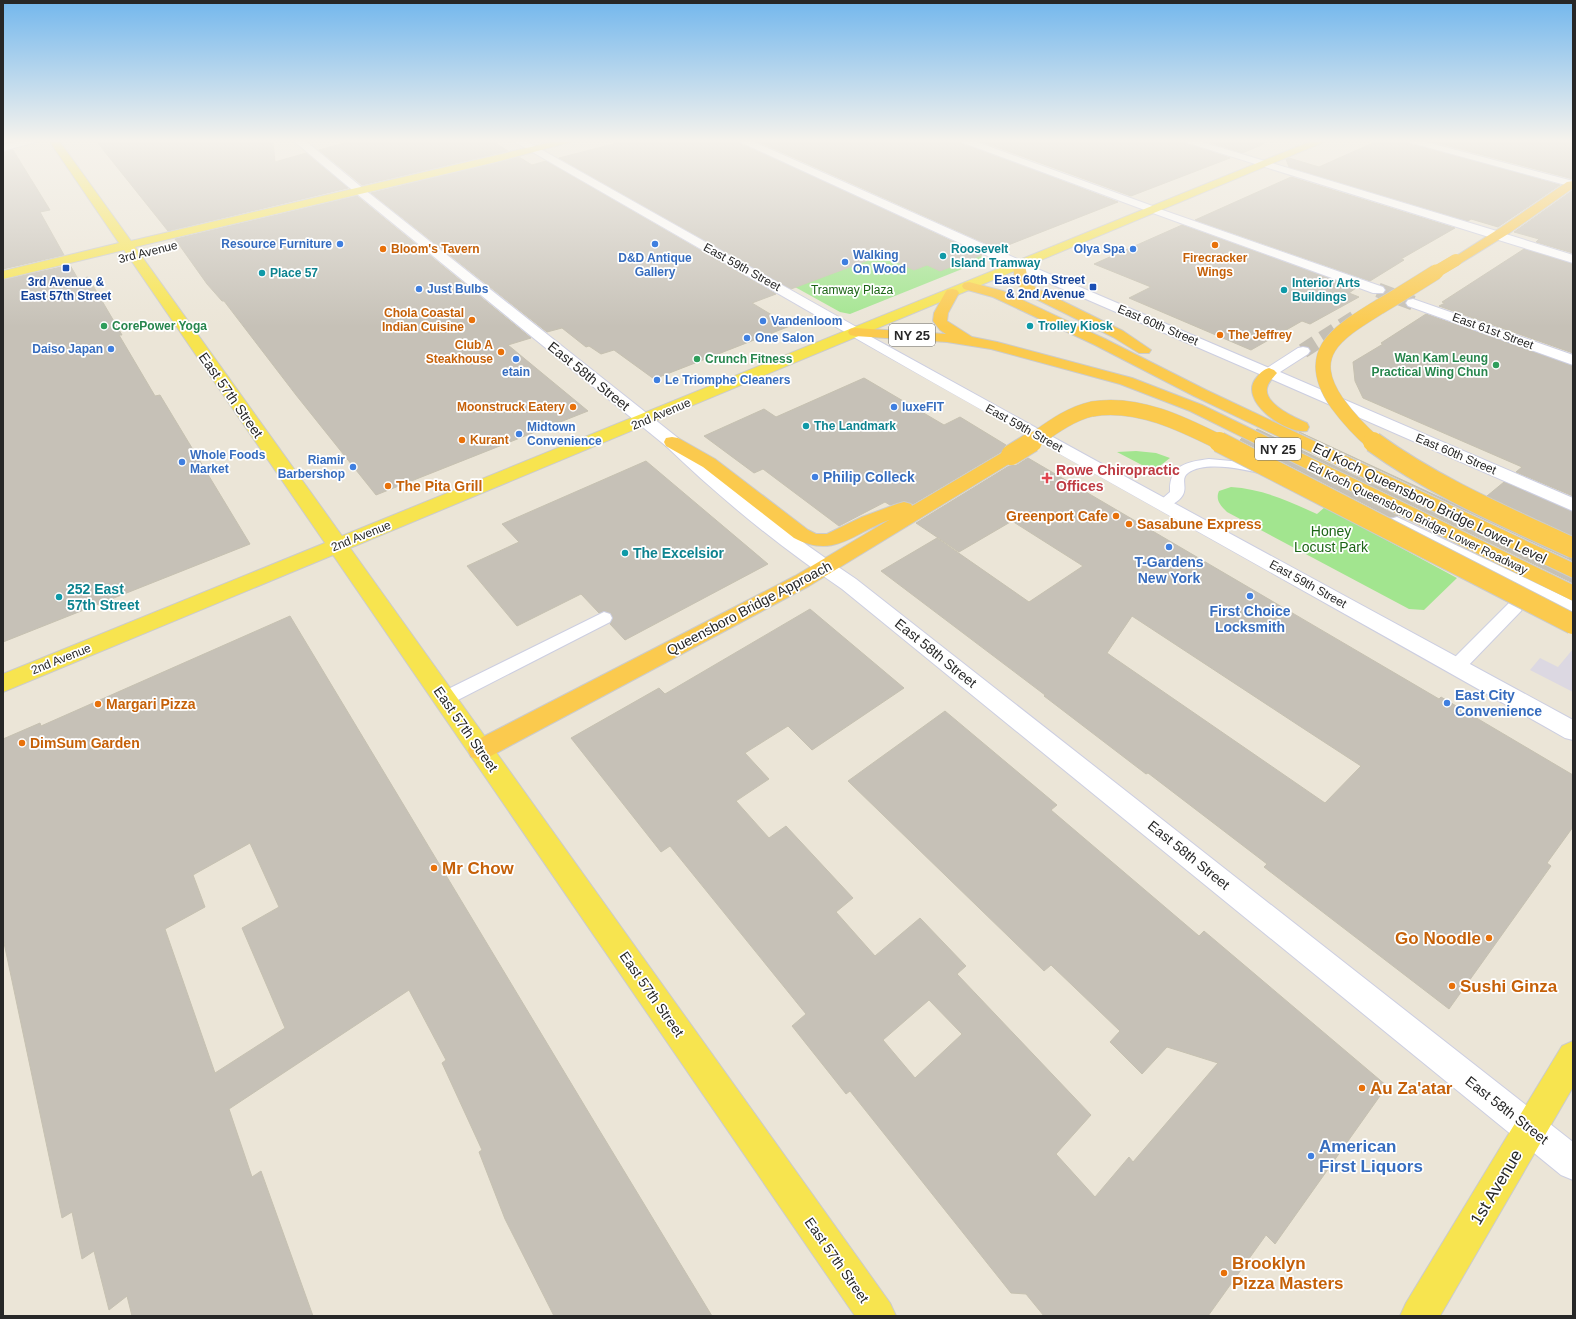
<svg xmlns="http://www.w3.org/2000/svg" width="1576" height="1319" viewBox="0 0 1576 1319" font-family="Helvetica,sans-serif">
	<rect width="100%" height="100%" fill="#ebe5d7"/>
	<!-- industrial -->
	<path fill="#dcd8e2" d="M1573 649V692L1530 670 1540 658 1558 667Z"/>
	<!-- green -->
	<path fill="#a2e58f" d="M936 235 987 259 850 314 840 312 795 287Z
		M1136 451 1156 453 1170 458 1161 465V475L1117 452Z
		M1231 487C1263 489 1288 501 1317 514L1325 507 1457 578 1424 610 1409 609 1227 512C1221 506 1215 500 1219 491Z"/>
	<!-- building -->
	<path fill="#c6c1b7" stroke="#c6c1b1" fill-rule="evenodd" d="M97 142H273L275 162 306 153 348 188 168 231Z
		M348 142H494L508 151 362 185 319 150Z
		M621 142H739L982 255 940 271 927 265 914 270 882 255 791 289 559 158Z
		M759 142H960L1118 202 998 249Z
		M983 142H1184L1230 158 1131 196Z
		M1209 142H1264V144L1242 153Z
		M1375 142H1407L1560 185 1498 227 1471 219 1468 221 1289 167 1286 159 1289 158 1319 167Z
		M1434 142H1573V179Z
		M13 150 50 210 40 212 64 255 3 269V152Z
		M519 157 532 165 546 161 776 294 752 303 790 326 654 379 614 350 601 354 589 346 586 347 562 328 547 332 371 193Z
		M1291 177 1455 228 1401 259 1404 260 1370 281 1195 220Z
		M1573 190V253L1536 242 1539 239 1514 232Z
		M357 196 531 338 508 345 588 411 376 495 296 395 224 301H222L207 284 175 239Z
		M1182 225 1356 288 1349 293 1359 297 1310 324 1302 321 1251 350 1129 298 1151 287 1094 264Z
		M1524 249 1573 264V353L1439 306 1445 303 1442 302Z
		M70 265 78 279 88 277 122 335H119L155 396 160 395 250 544 3 642V280Z
		M1426 314 1573 366V496L1516 472 1522 467 1363 398 1355 381 1353 362 1383 344 1381 343Z
		M864 378 944 425 960 417 1006 445 1001 452 913 504 904 501 890 505 885 502 839 526 763 469 754 473 704 436 764 409 776 417Z
		M1257 429 1573 579V583L1256 430Z
		M1299 432 1573 559V561Z
		M1242 438 1398 516 1390 517 1240 440Z
		M1028 458 1393 672 1439 699 1441 697 1573 775V827L1547 863 1551 866 1449 1009 1264 867 1267 864 1148 773 1146 774 1044 696 1045 695 881 571 937 538 1029 602 1083 566 1012 521 959 552 916 523 1009 466 1017 465ZM1132 616 1298 725 1361 766 1325 803 1107 653Z
		M646 461 768 564 625 640 610 624 613 619 611 613 604 611 599 613 581 594 517 626 467 566 519 542 502 524Z
		M1504 482 1573 512V536L1487 496Z
		M810 609 904 688 812 750 788 726 745 753 769 779 736 801 769 838 786 826 853 898 836 912 875 956 920 918 966 966 957 974 1091 1115 1056 1154 1095 1197 1129 1157 1133 1162 1218 1063 1167 1047 1142 1074 1110 1042 1120 1031 1051 965 1044 971 848 781 945 711 1057 805 1051 810 1199 936 1204 931 1387 1086 1275 1244 1266 1235 1208 1316H1044L1026 1294 1011 1293 850 1091 846 1094 792 1026 806 1014 670 846 661 852 571 738 659 688 665 694ZM929 1000 962 1034 915 1078 883 1040Z
		M290 616 598 1128 712 1316H554L505 1219 479 1152 482 1150 442 1063 446 1060 409 990 229 1109 252 1177 261 1171 313 1316H132L127 1296 109 1310 94 1251 82 1259 72 1212 62 1218 3 938V739L40 723 41 726ZM250 843 279 907 242 928 285 1028 215 1073 165 929 205 907 193 875Z"/>
	<g fill="none" stroke-linecap="round" stroke-linejoin="round">
		<!-- secondary-tunnel -->
		<path stroke="#c4bfb4" stroke-width="15" stroke-dasharray="15 8" stroke-linecap="butt" d="M1378 290 1413 303
			M1303 351 1356 317"/>
		<defs>
			<path id="service" d="M1209 459 1242 462 1272 468 1274 471 1272 474 1267 475C1247 470 1206 460 1188 473 1181 478 1186 485 1184 492 1182 501 1165 510 1157 508L1155 505 1170 492C1169 465 1186 462 1209 459Z
				M1515 601 1521 603 1523 607 1521 611 1463 671 1457 672 1451 671 1448 666 1451 661 1509 603Z
				M604 612 610 614 612 618 610 622 450 704 444 706 438 704 435 699 438 694Z"/>
			<path id="pedestrian" d="M1397 517 1573 601V617L1390 527 1388 523 1390 519Z"/>
			<path id="minor" d="M295 142H307L365 190 367 192 365 194H357Z
				M961 142H977L1158 208 1160 210 1154 213 1150 212Z
				M1185 142H1202L1500 232 1502 235 1500 238H1492Z
				M1019 261 1274 370 1277 373 1274 376H1264L1014 268 1013 265Z
				M855 328 1091 458 1573 720V740L1565 738C1327 603 1087 471 850 335L848 332 850 329Z
				M672 437 678 438C733 491 793 537 856 579L1573 1142V1180L1561 1175 842 589C779 546 721 499 666 446L664 442 666 438Z"/>
			<path id="tertiary" d="M1408 142H1426L1573 181V187Z
				M1496 231 1573 255V263L1492 238 1490 235 1492 232Z"/>
			<path id="secondary" d="M15 142H36L3 151V145Z
				M515 142H528L860 329 862 332 860 335H850Z
				M740 142H754L1024 262 1025 265 1019 269 1014 268Z
				M361 189 365 190 678 438 680 442 678 446 672 447 666 446 357 194 355 192Z
				M1154 207 1383 287 1385 290 1383 293H1373L1150 212 1148 210Z
				M1413 299 1573 355V365L1408 306 1406 303 1408 300Z
				M1303 347 1308 348 1310 351 1308 354 1280 372 1573 498V511L1264 376 1261 373 1264 370 1298 348Z"/>
			<path id="primary" d="M50 142H60L131 241 552 142H571L496 162 135 247 342 536 1309 142H1324L350 548 890 1303 896 1316H855L333 555 3 692V674L325 543 124 250 3 279V271L119 243Z
				M1573 1041V1087L1440 1316H1400L1406 1303 1562 1046Z"/>
			<path id="trunk" d="M1573 181V188L1508 234 1461 263 1456 264 1450 260 1500 228 1567 182Z
				M1019 261 1025 265 1028 280 1036 288 1123 331 1151 350 1149 353H1139L1113 337 1026 294 1015 281 1013 265Z
				M969 282 1003 291 1105 339 1206 390 1573 563V578L1194 396 1095 345 993 297 964 289 962 286 964 283Z
				M952 289 957 290 959 293 948 313 947 321 972 337 997 342 1132 378 1202 405 1573 585V601L1190 411 1120 384 991 349 947 342 855 336 850 335 848 332 850 329 855 328 946 334 940 330 933 321 934 313 945 293 947 290Z
				M1269 368 1274 370 1277 373C1273 378 1268 382 1267 388 1264 404 1295 418 1307 423L1309 427 1307 431C1287 435 1236 400 1257 377 1261 372 1263 370 1269 368Z
				M672 437 678 438 715 459 808 530 816 534H827L862 517 897 504 904 502 911 504 912 506 1005 451 1011 450 1017 451 1020 455 1017 459 809 586 489 757 480 760 471 757 468 750 471 743 795 576 889 520C853 533 835 559 794 538L703 467 666 446 664 442 666 438Z"/>
		</defs>
		<!-- service casing -->
		<use href="#service" stroke="#cccee1" stroke-width="2"/>
		<!-- pedestrian casing -->
		<use href="#pedestrian" stroke="#cccee1" stroke-width="2"/>
		<!-- minor casing -->
		<use href="#minor" stroke="#cccee1" stroke-width="2"/>
		<!-- tertiary casing -->
		<use href="#tertiary" stroke="#cccee1" stroke-width="2"/>
		<!-- secondary casing -->
		<use href="#secondary" stroke="#cccee1" stroke-width="2"/>
		<!-- primary casing -->
		<use href="#primary" stroke="#cbcbcb" stroke-width="2"/>
		<!-- trunk casing -->
		<use href="#trunk" stroke="#cbcbcb" stroke-width="2"/>
		<!-- service -->
		<use href="#service" fill="#fff" fill-rule="evenodd"/>
		<!-- pedestrian -->
		<use href="#pedestrian" fill="#fff" fill-rule="evenodd"/>
		<!-- minor -->
		<use href="#minor" fill="#fff" fill-rule="evenodd"/>
		<!-- tertiary -->
		<use href="#tertiary" fill="#fff" fill-rule="evenodd"/>
		<!-- secondary -->
		<use href="#secondary" fill="#fff" fill-rule="evenodd"/>
		<!-- primary -->
		<use href="#primary" fill="#f7e44f" fill-rule="evenodd"/>
		<!-- trunk -->
		<use href="#trunk" fill="#fbca4e" fill-rule="evenodd"/>
		<defs>
			<path id="trunk-bridge-far2" d="M1434 273 1456 260"/>
			<path id="trunk-bridge-far1" d="M1030 443C1049 430 1069 414 1092 409 1137 401 1183 424 1221 443
				M1374 443C1360 431 1348 418 1337 403 1302 352 1339 332 1379 307 1398 296 1417 284 1436 272"/>
			<path id="trunk-bridge" d="M1219 442 1573 624
				M1373 442C1435 487 1504 516 1573 548
				M1011 455 1032 442"/>
		</defs>
		<!-- trunk-bridge-far2 casing -->
		<use href="#trunk-bridge-far2" stroke="#cbcbcb" stroke-width="12" stroke-linecap="butt"/>
		<!-- trunk-bridge-far1 casing -->
		<use href="#trunk-bridge-far1" stroke="#cbcbcb" stroke-width="16" stroke-linecap="butt"/>
		<!-- trunk-bridge casing -->
		<use href="#trunk-bridge" stroke="#cbcbcb" stroke-width="22" stroke-linecap="butt"/>
		<!-- trunk-bridge-far2 -->
		<use href="#trunk-bridge-far2" stroke="#fbca4e" stroke-width="12"/>
		<!-- trunk-bridge-far1 -->
		<use href="#trunk-bridge-far1" stroke="#fbca4e" stroke-width="15"/>
		<!-- trunk-bridge -->
		<use href="#trunk-bridge" stroke="#fbca4e" stroke-width="20"/>
	</g>
	<!-- sky -->
	<linearGradient id="sky" x2="0" y2="1"><stop stop-color="#73b7ed"/><stop offset="0.43" stop-color="#f6f3ed"/><stop offset="1" stop-color="#f6f3ed" stop-opacity="0"/></linearGradient>
	<rect width="1576" height="327" fill="url(#sky)"/>
	<!-- markers -->
	<g fill="#3f7fe0" stroke="#fff" stroke-width="1.5">
		<circle cx="340" cy="244" r="4"/>
		<circle cx="655" cy="244" r="4"/>
		<circle cx="1133" cy="249" r="4"/>
		<circle cx="845" cy="262" r="4"/>
		<circle cx="419" cy="289" r="4"/>
		<circle cx="763" cy="321" r="4"/>
		<circle cx="747" cy="338" r="4"/>
		<circle cx="111" cy="349" r="4"/>
		<circle cx="516" cy="359" r="4"/>
		<circle cx="657" cy="380" r="4"/>
		<circle cx="894" cy="407" r="4"/>
		<circle cx="519" cy="434" r="4"/>
		<circle cx="182" cy="462" r="4"/>
		<circle cx="353" cy="467" r="4"/>
		<circle cx="815" cy="477" r="4"/>
		<circle cx="1169" cy="547" r="4"/>
		<circle cx="1250" cy="596" r="4"/>
		<circle cx="1447" cy="703" r="4"/>
		<circle cx="1311" cy="1156" r="4"/>
	</g>
	<g fill="#e8710a" stroke="#fff" stroke-width="1.5">
		<circle cx="1215" cy="245" r="4"/>
		<circle cx="383" cy="249" r="4"/>
		<circle cx="472" cy="320" r="4"/>
		<circle cx="1220" cy="335" r="4"/>
		<circle cx="501" cy="352" r="4"/>
		<circle cx="573" cy="407" r="4"/>
		<circle cx="462" cy="440" r="4"/>
		<circle cx="388" cy="486" r="4"/>
		<circle cx="1116" cy="516" r="4"/>
		<circle cx="1129" cy="524" r="4"/>
		<circle cx="98" cy="704" r="4"/>
		<circle cx="22" cy="743" r="4"/>
		<circle cx="434" cy="868" r="4"/>
		<circle cx="1489" cy="938" r="4"/>
		<circle cx="1452" cy="986" r="4"/>
		<circle cx="1362" cy="1088" r="4"/>
		<circle cx="1224" cy="1273" r="4"/>
	</g>
	<g fill="#0f9aa8" stroke="#fff" stroke-width="1.5">
		<circle cx="943" cy="256" r="4"/>
		<circle cx="262" cy="273" r="4"/>
		<circle cx="1284" cy="290" r="4"/>
		<circle cx="1030" cy="326" r="4"/>
		<circle cx="806" cy="426" r="4"/>
		<circle cx="625" cy="553" r="4"/>
		<circle cx="59" cy="597" r="4"/>
	</g>
	<g fill="#1a4fb4" stroke="#fff" stroke-width="1.5">
		<rect x="62" y="264" width="8" height="8" rx="2"/>
		<rect x="1089" y="283" width="8" height="8" rx="2"/>
	</g>
	<g fill="#2e9e5b" stroke="#fff" stroke-width="1.5">
		<circle cx="104" cy="326" r="4"/>
		<circle cx="697" cy="359" r="4"/>
		<circle cx="1496" cy="365" r="4"/>
	</g>
	<path fill="#e0444e" stroke="#fff" stroke-width="1.5" d="M1045 472h4v4h4v4h-4v4h-4v-4h-4v-4h4z"/>
	<g text-anchor="middle" stroke-width="3.5" stroke-linejoin="round" paint-order="stroke">
		<!-- far-shop labels -->
		<g font-size="12" font-weight="bold" fill="#366cbe" stroke="#fff" text-anchor="start">
			<text x="332" y="248" text-anchor="end">Resource Furniture</text>
			<text x="1125" y="253" text-anchor="end">Olya Spa</text>
			<text x="853" y="259">Walking<tspan x="853" dy="14">On Wood</tspan></text>
			<text x="655" y="262" text-anchor="middle">D&amp;D Antique<tspan x="655" dy="14">Gallery</tspan></text>
			<text x="427" y="293">Just Bulbs</text>
			<text x="771" y="325">Vandenloom</text>
			<text x="755" y="342">One Salon</text>
			<text x="103" y="353" text-anchor="end">Daiso Japan</text>
			<text x="516" y="376" text-anchor="middle">etain</text>
			<text x="665" y="384">Le Triomphe Cleaners</text>
			<text x="902" y="411">luxeFIT</text>
			<text x="527" y="431">Midtown<tspan x="527" dy="14">Convenience</tspan></text>
			<text x="190" y="459">Whole Foods<tspan x="190" dy="14">Market</tspan></text>
			<text x="345" y="464" text-anchor="end">Riamir<tspan x="345" dy="14">Barbershop</tspan></text>
		</g>
		<!-- far-food labels -->
		<g font-size="12" font-weight="bold" fill="#c56008" stroke="#fff" text-anchor="start">
			<text x="391" y="253">Bloom's Tavern</text>
			<text x="1215" y="262" text-anchor="middle">Firecracker<tspan x="1215" dy="14">Wings</tspan></text>
			<text x="464" y="317" text-anchor="end">Chola Coastal<tspan x="464" dy="14">Indian Cuisine</tspan></text>
			<text x="1228" y="339">The Jeffrey</text>
			<text x="493" y="349" text-anchor="end">Club A<tspan x="493" dy="14">Steakhouse</tspan></text>
			<text x="565" y="411" text-anchor="end">Moonstruck Eatery</text>
			<text x="470" y="444">Kurant</text>
		</g>
		<!-- far-culture labels -->
		<g font-size="12" font-weight="bold" fill="#0d838f" stroke="#fff" text-anchor="start">
			<text x="951" y="253">Roosevelt<tspan x="951" dy="14">Island Tramway</tspan></text>
			<text x="270" y="277">Place 57</text>
			<text x="1292" y="287">Interior Arts<tspan x="1292" dy="14">Buildings</tspan></text>
			<text x="1038" y="330">Trolley Kiosk</text>
			<text x="814" y="430">The Landmark</text>
		</g>
		<!-- far-street labels -->
		<g font-size="12" fill="#272727" stroke="#fff">
			<text transform="translate(148 252) rotate(-14)" y="4">3rd Avenue</text>
			<text transform="translate(742 267) rotate(29)" y="4">East 59th Street</text>
			<text transform="translate(1158 325) rotate(23)" y="4">East 60th Street</text>
			<text transform="translate(1493 331) rotate(20)" y="4">East 61st Street</text>
			<text transform="translate(661 414) rotate(-23)" y="4">2nd Avenue</text>
			<text transform="translate(1024 428) rotate(29)" y="4">East 59th Street</text>
			<text transform="translate(1456 454) rotate(23)" y="4">East 60th Street</text>
			<text transform="translate(1418 518) rotate(26)" y="4">Ed Koch Queensboro Bridge Lower Roadway</text>
			<text transform="translate(361 536) rotate(-22)" y="4">2nd Avenue</text>
			<text transform="translate(1308 584) rotate(29)" y="4">East 59th Street</text>
			<text transform="translate(61 659) rotate(-22)" y="4">2nd Avenue</text>
		</g>
		<!-- far-transit labels -->
		<g font-size="12" font-weight="bold" fill="#164399" stroke="#fff" text-anchor="end">
			<text x="1085" y="284">East 60th Street<tspan x="1085" dy="14">&amp; 2nd Avenue</tspan></text>
			<text x="66" y="286" text-anchor="middle">3rd Avenue &amp;<tspan x="66" dy="14">East 57th Street</tspan></text>
		</g>
		<!-- far-park labels -->
		<g font-size="12" fill="#1c6515" stroke="#fff">
			<text x="852" y="294">Tramway Plaza</text>
		</g>
		<!-- far-leisure labels -->
		<g font-size="12" font-weight="bold" fill="#27864d" stroke="#fff" text-anchor="start">
			<text x="112" y="330">CorePower Yoga</text>
			<text x="1488" y="362" text-anchor="end">Wan Kam Leung<tspan x="1488" dy="14">Practical Wing Chun</tspan></text>
			<text x="705" y="363">Crunch Fitness</text>
		</g>
		<!-- shield labels -->
		<g fill="#fff" stroke="#686868" stroke-width="1">
			<rect x="889" y="324" width="46" height="22" rx="3"/>
			<rect x="1255" y="438" width="46" height="22" rx="3"/>
		</g>
		<g font-size="13" font-weight="bold" fill="#272727">
			<text x="912" y="340">NY 25</text>
			<text x="1278" y="454">NY 25</text>
		</g>
		<!-- street labels -->
		<g font-size="14" fill="#272727" stroke="#fff">
			<text transform="translate(589 376) rotate(39)" y="5">East 58th Street</text>
			<text transform="translate(231 395) rotate(55)" y="5">East 57th Street</text>
			<text transform="translate(1430 503) rotate(26)" y="5">Ed Koch Queensboro Bridge Lower Level</text>
			<text transform="translate(749 608) rotate(-28)" y="5">Queensboro Bridge Approach</text>
			<text transform="translate(936 653) rotate(39)" y="5">East 58th Street</text>
			<text transform="translate(466 729) rotate(55)" y="5">East 57th Street</text>
			<text transform="translate(1189 855) rotate(39)" y="5">East 58th Street</text>
			<text transform="translate(652 994) rotate(55)" y="5">East 57th Street</text>
			<text transform="translate(1507 1110) rotate(38)" y="5">East 58th Street</text>
			<text transform="translate(837 1260) rotate(55)" y="5">East 57th Street</text>
		</g>
		<!-- health labels -->
		<g font-size="14" font-weight="bold" fill="#be3a42" stroke="#fff" text-anchor="start">
			<text x="1056" y="475">Rowe Chiropractic<tspan x="1056" dy="16">Offices</tspan></text>
		</g>
		<!-- shop labels -->
		<g font-size="14" font-weight="bold" fill="#366cbe" stroke="#fff" text-anchor="start">
			<text x="823" y="482">Philip Colleck</text>
			<text x="1169" y="567" text-anchor="middle">T-Gardens<tspan x="1169" dy="16">New York</tspan></text>
			<text x="1250" y="616" text-anchor="middle">First Choice<tspan x="1250" dy="16">Locksmith</tspan></text>
			<text x="1455" y="700">East City<tspan x="1455" dy="16">Convenience</tspan></text>
		</g>
		<!-- food labels -->
		<g font-size="14" font-weight="bold" fill="#c56008" stroke="#fff" text-anchor="start">
			<text x="396" y="491">The Pita Grill</text>
			<text x="1108" y="521" text-anchor="end">Greenport Cafe</text>
			<text x="1137" y="529">Sasabune Express</text>
			<text x="106" y="709">Margari Pizza</text>
			<text x="30" y="748">DimSum Garden</text>
		</g>
		<!-- park labels -->
		<g font-size="14" fill="#1c6515" stroke="#fff">
			<text x="1331" y="536">Honey<tspan x="1331" dy="16">Locust Park</tspan></text>
		</g>
		<!-- culture labels -->
		<g font-size="14" font-weight="bold" fill="#0d838f" stroke="#fff" text-anchor="start">
			<text x="633" y="558">The Excelsior</text>
			<text x="67" y="594">252 East<tspan x="67" dy="16">57th Street</tspan></text>
		</g>
		<!-- near-food labels -->
		<g font-size="17" font-weight="bold" fill="#c56008" stroke="#fff" text-anchor="start">
			<text x="442" y="874">Mr Chow</text>
			<text x="1481" y="944" text-anchor="end">Go Noodle</text>
			<text x="1460" y="992">Sushi Ginza</text>
			<text x="1370" y="1094">Au Za'atar</text>
			<text x="1232" y="1269">Brooklyn<tspan x="1232" dy="20">Pizza Masters</tspan></text>
		</g>
		<!-- near-shop labels -->
		<g font-size="17" font-weight="bold" fill="#366cbe" stroke="#fff" text-anchor="start">
			<text x="1319" y="1152">American<tspan x="1319" dy="20">First Liquors</tspan></text>
		</g>
		<!-- near-street labels -->
		<g font-size="17" fill="#272727" stroke="#fff">
			<text transform="translate(1496 1187) rotate(-59)" y="6">1st Avenue</text>
		</g>
	</g>
	<!-- border -->
	<rect width="1576" height="1319" fill="none" stroke="#272727" stroke-width="8"/>
</svg>
